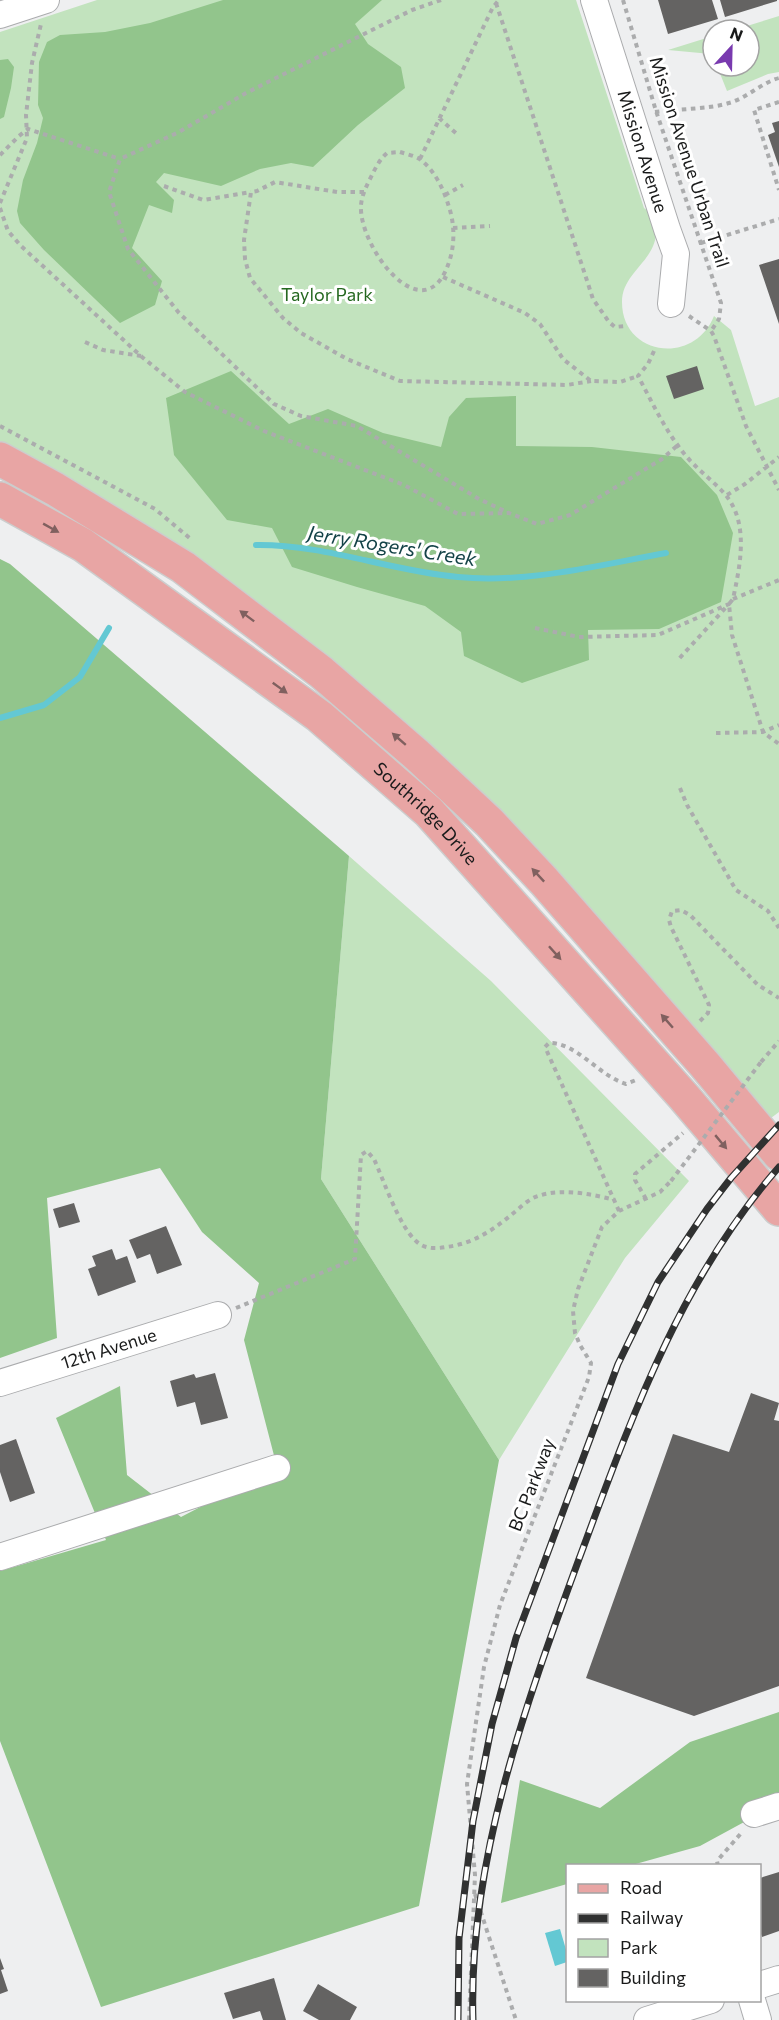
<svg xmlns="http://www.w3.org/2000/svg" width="779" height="2020" viewBox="0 0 779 2020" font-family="Commissioner,sans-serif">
	<rect width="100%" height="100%" fill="#eeeff0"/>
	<!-- green -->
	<path fill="#c2e3be" d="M97 0H576L644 208 654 216C655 222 657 228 656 234 654 262 622 273 622 302 622 356 694 366 714 316L731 330 755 406 779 397V1112L767 1121 557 876 37 462 0 442V32Z
		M779 16V72L768 74 727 91 717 66H749V30H734Z
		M713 36V57L711 54 668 50Z
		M349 856 491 981 689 1181 625 1258 499 1460 321 1179Z"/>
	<!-- forest -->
	<path fill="#92c58c" d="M223 0H382L355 24 368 44 401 67 405 88 358 125 313 167 291 163 260 169 221 186 164 173 156 182 174 200 172 213 149 205 132 248 162 281 155 305 120 323 44 250 20 223 17 211 23 180 37 143 43 118 38 105 39 62 47 42 60 35 105 32 150 23Z
		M8 59 14 67 11 88 4 117 0 119V60Z
		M231 371 289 424 328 409 383 433 441 447 449 417 466 398 516 396V446L592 447 681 457 717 495 733 533 721 602 659 629 588 630 589 660 522 683 464 656 461 632 425 606 357 587 292 567 272 528 227 520 174 455 166 398Z
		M0 559 10 564 349 856 321 1179 499 1460 419 1906 101 2007 0 1741V1571L106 1540 56 1418 120 1386 127 1475 181 1517 277 1467 244 1340 259 1283 202 1232 160 1168 47 1198 57 1338 0 1358Z
		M779 1712V1803L700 1846 632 1865 568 1866 567 1884 501 1903 520 1780 600 1808 690 1742Z"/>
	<!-- water -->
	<path fill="#63c8d3" d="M560 1929 567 1953V1962L555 1966 545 1933Z"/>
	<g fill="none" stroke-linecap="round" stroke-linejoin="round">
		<!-- stream -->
		<path stroke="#63c8d3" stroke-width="6" d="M256 545C324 544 390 571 458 577 526 584 599 565 666 553
			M0 718 44 705 80 677 109 628"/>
	</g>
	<!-- building -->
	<path fill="#646362" d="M658 0H712L718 19 668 34Z
		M720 0H777V1L725 17Z
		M779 121V167L768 135 775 132 772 123Z
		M779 259V324L759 265Z
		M697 366 704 389 674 399 666 376Z
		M74 1203 80 1222 59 1228 53 1209Z
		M166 1226 182 1265 157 1274 150 1254 137 1259 129 1240Z
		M112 1249 116 1260 127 1256 136 1282 98 1296 88 1269 96 1266 92 1256Z
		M215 1373 228 1418 201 1425 195 1402 177 1407 170 1381 194 1374 196 1378Z
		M751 1393 779 1403 774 1420 779 1421V1686L694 1716 586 1678 673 1434 729 1452Z
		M16 1439 35 1493 10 1502 0 1472V1445Z
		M779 1872V1931L762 1937 760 1931V1886L761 1885 760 1878Z
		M0 1958 4 1969 1 1970 8 1991 0 1994Z
		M274 1978 286 2020H263L260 2011 233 2019 224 1993Z
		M318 1984 357 2007 350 2020H319L303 2011Z"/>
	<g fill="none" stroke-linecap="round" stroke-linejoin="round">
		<defs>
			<g id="minor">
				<path id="s1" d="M594 0 667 229 676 254 671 304"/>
				<path d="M0 15 46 0"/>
				<path id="s2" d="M0 1383 218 1315"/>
				<path d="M0 1557 277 1468"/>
				<path d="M754 1814 779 1806"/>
				<path d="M760 1985 779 1979"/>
				<path d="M752 2000 758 2020"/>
				<path d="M647 2020 711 2000"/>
			</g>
			<g id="major">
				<path d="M0 459 55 489 183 567 321 672 417 755 489 822 544 881 705 1065 779 1154"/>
				<path id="s3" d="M0 499 83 545 319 716 429 812 684 1097 779 1209"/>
			</g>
		</defs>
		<!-- minor casing -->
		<use href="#minor" stroke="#abacae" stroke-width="28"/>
		<!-- major casing -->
		<use href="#major" stroke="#cccdcd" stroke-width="36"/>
		<!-- path -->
		<path stroke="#abacad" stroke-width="4" stroke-dasharray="4.5 4.5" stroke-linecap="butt" d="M441 0 412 10 246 93 179 132 120 159 109 192 128 249 179 313 274 404 301 416 357 426 479 499 509 513
			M623 0 656 111 721 303 719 319 711 331
			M496 3 593 299 609 322 615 327 625 326
			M779 102 754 110 779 190
			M655 112C677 109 710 109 729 103 747 98 761 83 779 78
			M439 118 458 135
			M400 152C406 154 416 156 421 160 435 171 444 190 449 207 455 225 455 247 448 265 423 333 358 246 361 205 362 194 367 185 372 175 376 167 380 159 387 153Z
			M0 155 19 136 28 129 120 159
			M420 159 493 7 499 0
			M164 186 203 200 251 192
			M364 192H337L275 182 257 191 251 192 244 240 245 259 250 278 283 318 301 333 347 359 400 381 567 385 591 381
			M445 195 463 185
			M0 203 27 138 26 115 32 63 41 24
			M0 208 8 231 21 246 142 357 185 392 264 431 404 485 458 514 509 513 537 524 570 515 662 459 678 445
			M453 228 490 226
			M701 243 779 219
			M443 277 525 313 540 324 563 359 591 381 620 382 638 376
			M689 316 711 331 714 336 746 426 779 490
			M85 342 103 350 141 356
			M654 351 648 364 638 376C652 402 664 428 682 451 694 467 711 479 724 493 750 522 740 566 733 599L729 604 732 635 763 732 779 744
			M0 426 155 509 192 540
			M727 495 745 484 779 457
			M733 599 779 580
			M535 628 579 637 658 635 729 604 677 661
			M716 733 763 732 779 725
			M680 788 687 805 736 890 768 911 779 928
			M700 1021 708 1013 709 1005 671 927 669 920 672 911 681 910 690 915 758 985 779 998
			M761 1062 779 1041
			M646 1199 635 1180V1174L683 1133
			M619 1211 545 1047 549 1043C576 1042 599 1076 626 1084L636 1080
			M236 1308 355 1259 361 1155 367 1151 374 1159C384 1181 399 1226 416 1241 424 1249 435 1249 446 1247 472 1244 492 1231 511 1215 519 1209 528 1199 538 1196 562 1188 591 1194 615 1200
			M718 1866 717 1861 743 1831
			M475 1894 516 2020
			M469 2020 475 1875 467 1784 484 1667 500 1605 589 1377 591 1363 580 1345 575 1333 573 1311 578 1289 602 1227 619 1211 660 1192 671 1181"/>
		<!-- minor -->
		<use href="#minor" stroke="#fff" stroke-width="26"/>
		<!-- major -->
		<use href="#major" stroke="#e8a5a4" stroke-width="33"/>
		<defs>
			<path id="rail" d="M458 2020 459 1938 473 1821 492 1724 516 1638 618 1364 658 1282 707 1209 731 1178 779 1125
				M473 2020C468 1862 525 1706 579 1559 631 1419 679 1281 779 1167"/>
		</defs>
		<!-- rail casing -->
		<use href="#rail" stroke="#303131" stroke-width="7"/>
		<!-- rail -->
		<use href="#rail" stroke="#fff" stroke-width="4.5" stroke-dasharray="14" stroke-linecap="butt"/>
		<!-- path-bridge -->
		<path stroke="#abacad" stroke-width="4" stroke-dasharray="4.5 4.5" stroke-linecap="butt" d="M671 1181 761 1062"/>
	</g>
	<!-- one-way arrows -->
	<defs><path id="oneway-solid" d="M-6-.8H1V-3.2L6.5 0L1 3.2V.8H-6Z" transform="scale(1.5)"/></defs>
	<g fill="#80605f">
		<use href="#oneway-solid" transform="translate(51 528) rotate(29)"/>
		<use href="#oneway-solid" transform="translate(247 616) rotate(-143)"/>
		<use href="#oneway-solid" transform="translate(280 688) rotate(36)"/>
		<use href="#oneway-solid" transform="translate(399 739) rotate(-139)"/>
		<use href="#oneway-solid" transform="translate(538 875) rotate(-133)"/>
		<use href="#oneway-solid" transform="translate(555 953) rotate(48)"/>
		<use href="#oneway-solid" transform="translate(667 1021) rotate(-131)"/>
		<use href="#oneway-solid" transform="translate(721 1142) rotate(50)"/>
	</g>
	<g text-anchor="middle" stroke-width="6" stroke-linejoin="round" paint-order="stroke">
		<!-- street labels -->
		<g font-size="18" fill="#191a1a" stroke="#fff">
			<text dy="6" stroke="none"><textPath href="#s1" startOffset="159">Mission Avenue</textPath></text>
			<text transform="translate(689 162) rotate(72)" y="6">Mission Avenue Urban Trail</text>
			<text dy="6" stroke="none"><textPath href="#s3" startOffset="531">Southridge Drive</textPath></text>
			<text dy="6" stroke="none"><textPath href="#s2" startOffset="114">12th Avenue</textPath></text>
			<text transform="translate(532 1485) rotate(-69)" y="6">BC Parkway</text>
		</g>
		<!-- park labels -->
		<g font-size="18" fill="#256820" stroke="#fff">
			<text x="327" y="301">Taylor Park</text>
		</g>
		<!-- water labels -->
		<g font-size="20" font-style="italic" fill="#144348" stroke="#fff">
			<text transform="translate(392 546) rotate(9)" y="7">Jerry Rogers' Creek</text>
		</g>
	</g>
	<!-- legend -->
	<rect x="566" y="1864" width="195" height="138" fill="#ffffff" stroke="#a3a3a3" stroke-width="1.5"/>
	<rect x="578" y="1884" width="30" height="9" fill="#e8a5a4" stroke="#a3a3a3" stroke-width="1.5"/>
	<text x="620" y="1894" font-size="18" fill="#191a1a">Road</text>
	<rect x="578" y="1914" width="30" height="9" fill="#303131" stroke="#a3a3a3" stroke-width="1.5"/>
	<text x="620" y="1924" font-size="18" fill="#191a1a">Railway</text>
	<rect x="578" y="1939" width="30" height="18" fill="#c2e3be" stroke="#a3a3a3" stroke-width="1.5"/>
	<text x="620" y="1954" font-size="18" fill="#191a1a">Park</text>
	<rect x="578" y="1969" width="30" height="18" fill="#646362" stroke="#a3a3a3" stroke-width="1.5"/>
	<text x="620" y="1984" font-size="18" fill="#191a1a">Building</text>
	<!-- north arrow -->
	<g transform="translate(731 48) rotate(22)"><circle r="28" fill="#ffffff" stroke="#a3a3a3" stroke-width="1.5"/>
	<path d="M0-4.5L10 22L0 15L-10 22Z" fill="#793aaf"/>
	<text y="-9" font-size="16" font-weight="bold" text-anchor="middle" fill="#191a1a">N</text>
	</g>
</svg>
